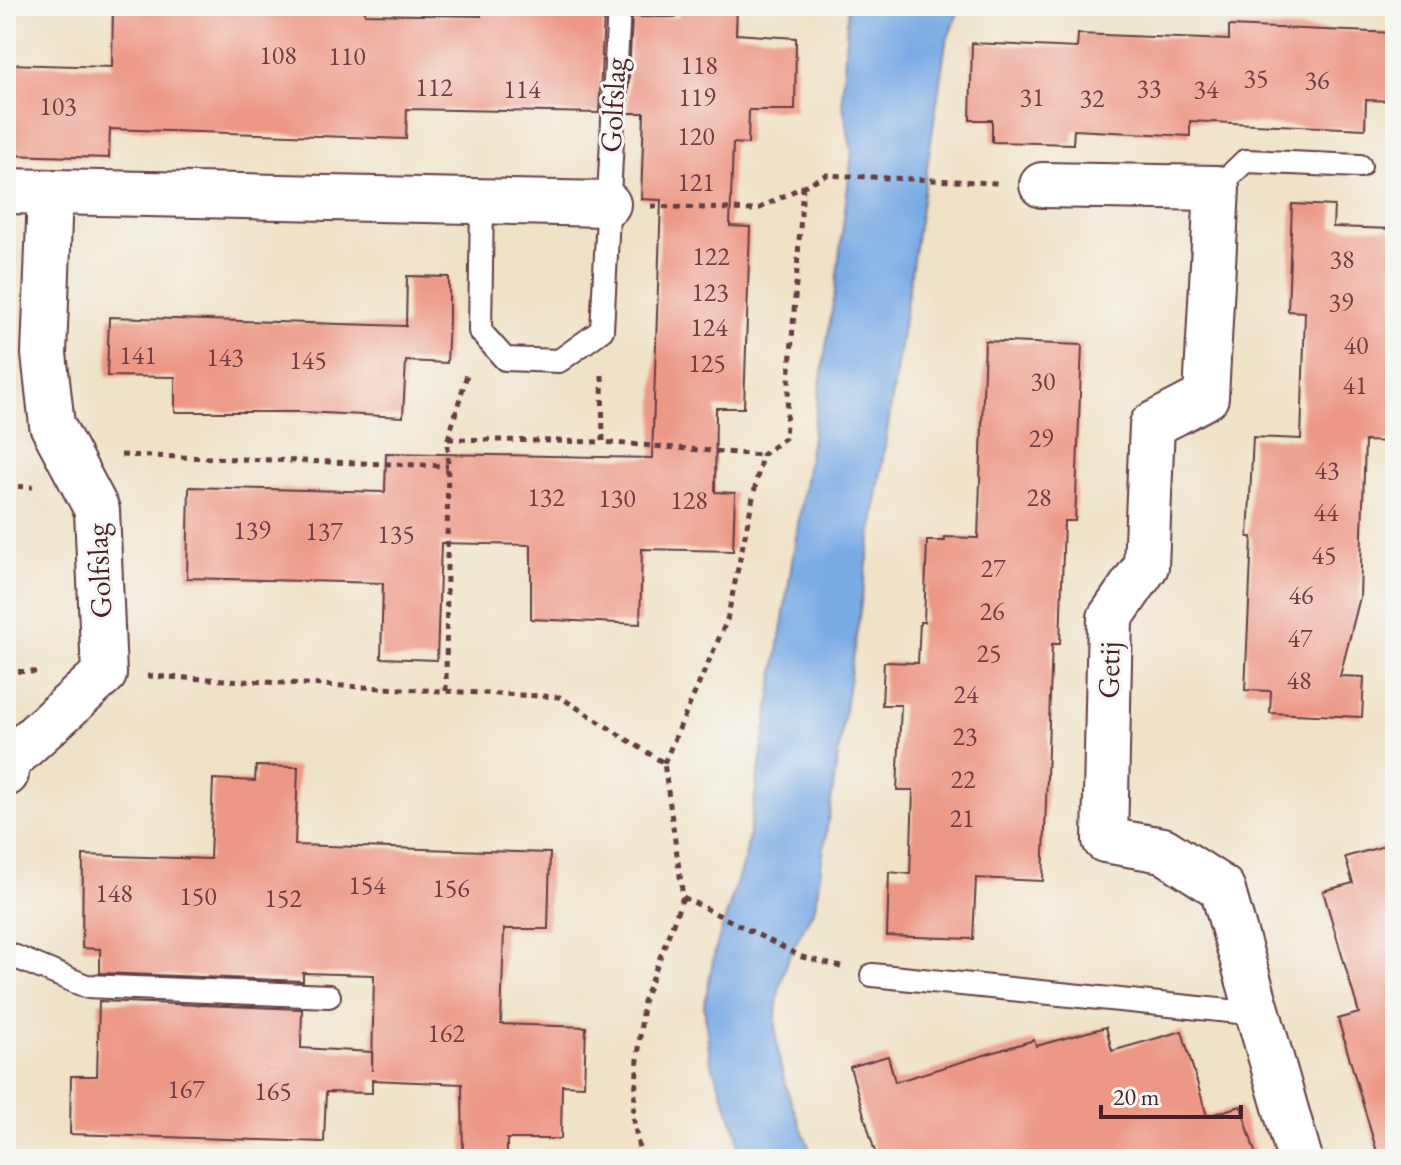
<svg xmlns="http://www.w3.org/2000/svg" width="1401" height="1165" viewBox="0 0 1401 1165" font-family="'EB Garamond',serif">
	<rect width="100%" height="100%" fill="#f6f6f2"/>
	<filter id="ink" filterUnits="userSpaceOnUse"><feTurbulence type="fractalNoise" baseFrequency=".0125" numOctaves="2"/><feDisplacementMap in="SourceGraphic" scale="16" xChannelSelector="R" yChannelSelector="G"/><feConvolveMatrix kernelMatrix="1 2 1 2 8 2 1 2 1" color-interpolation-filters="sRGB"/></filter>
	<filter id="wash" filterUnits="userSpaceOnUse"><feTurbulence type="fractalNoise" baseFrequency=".006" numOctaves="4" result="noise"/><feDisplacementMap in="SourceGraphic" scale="32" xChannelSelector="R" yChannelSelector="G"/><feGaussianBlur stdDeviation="1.8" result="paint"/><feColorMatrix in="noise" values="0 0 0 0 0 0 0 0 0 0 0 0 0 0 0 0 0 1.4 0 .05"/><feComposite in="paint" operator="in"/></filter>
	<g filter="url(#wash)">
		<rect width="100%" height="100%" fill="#f0e2c7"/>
		<!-- water -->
		<path fill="#7aabe5" stroke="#626588" stroke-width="2" d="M848 6H961L946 42 815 907C806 925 794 943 787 962 760 1037 786 1090 814 1159H740L737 1133 710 1059 704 1006 715 951 746 853 835 291 852 153 842 100Z"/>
		<g id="blocks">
			<!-- building -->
			<path fill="#ed9886" d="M113 6H365V14L481 16V6H593V16H604L599 113 407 109 406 139 110 129 109 158 7 155 6 64 112 67Z
				M678 6H737L736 34 796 38 795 110H749L748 144 733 143 730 226 750 227 744 408H716L715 492 735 493 733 551 642 549 640 624 531 619V545L441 543 437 660 381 658 383 583 187 578 189 487 385 492 386 453 652 458 661 200 641 199 644 113H627L632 17H678Z
				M1229 26 1395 33V101L1366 100 1365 129 1190 121V136L1074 130 1073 144 992 142V120H970L972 43 1077 48 1078 34 1229 40Z
				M1292 204 1334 206 1333 227 1395 229 1392 399H1395V438H1390V442L1365 441 1360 597 1340 676 1364 677 1362 717 1270 713 1271 691 1245 690 1252 537H1248L1253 437 1301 439 1305 312 1288 311Z
				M407 276 449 277V320L447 363 406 361 403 417 302 412H175V377L107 376 109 317 406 326Z
				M985 341 1082 345 1075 521H1064L1060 644H1052L1043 881 976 878 973 939 887 936 889 872 910 874 913 790H897L901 705H882L884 662 918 663 920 622H924L927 541H945L944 537 978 538Z
				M256 766 298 767 295 845 550 853 548 929H504L501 1024 586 1027 584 1086 562 1085 561 1139H507V1159H463L462 1084 372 1080V1093L326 1092 324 1142 70 1134 71 1076H97L99 1001 302 1009 301 1048 372 1052V1071L374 975 303 973V981L100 973V949L82 948 83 855 210 859 213 779 255 781Z
				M1395 843V1159H1379L1338 1019 1359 1013 1323 891 1353 883 1345 857Z
				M1106 1027 1112 1051 1182 1031 1207 1116 1241 1106 1257 1159H877L850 1067 888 1056 895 1082 1034 1040 1036 1046Z"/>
		</g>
	</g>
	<g filter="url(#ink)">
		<use href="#blocks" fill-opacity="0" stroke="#633c42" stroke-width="2"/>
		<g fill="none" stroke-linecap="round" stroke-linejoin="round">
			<defs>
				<path id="service" d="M1217 188 1245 161 1360 166
					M482 203 480 331 505 359 559 361 602 330 619 6
					M6 953 86 986 329 996
					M872 975 1259 1014"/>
				<path id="minor" d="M1042 185 1217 188 1206 397 1152 425 1146 566 1110 618 1105 840 1163 850 1222 888 1300 1159
					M6 191 608 204
					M6 774 7 762 104 674 97 510 52 425 44 354 50 193"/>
			</defs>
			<!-- service casing -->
			<use href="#service" stroke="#633c42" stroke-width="26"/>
			<!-- minor casing -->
			<use href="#minor" stroke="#633c42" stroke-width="48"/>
			<!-- path -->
			<path stroke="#633c42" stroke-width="5" stroke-dasharray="6 6" stroke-linecap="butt" d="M651 206 756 210 826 175 997 183
				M602 375 603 442 762 455
				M448 439 603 442
				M121 455 448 466
				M6 486 33 487
				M6 671 37 672
				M147 676 560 697 664 763 683 897 802 957 841 967
				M446 691 448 439 468 371
				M664 763 727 620 762 455 785 438 803 186
				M641 1159 633 1117 643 1002 683 897"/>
			<!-- service -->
			<use href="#service" stroke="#fff" stroke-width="22"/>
			<!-- minor -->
			<use href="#minor" stroke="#fff" stroke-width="44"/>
		</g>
	</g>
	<g text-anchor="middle" stroke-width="6" stroke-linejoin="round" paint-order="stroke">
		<!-- number labels -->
		<g font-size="26" fill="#733d42">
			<text x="278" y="64">108</text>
			<text x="347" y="65">110</text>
			<text x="699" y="74">118</text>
			<text x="1256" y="87">35</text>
			<text x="1317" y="89">36</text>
			<text x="434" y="96">112</text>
			<text x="1149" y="97">33</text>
			<text x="522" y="98">114</text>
			<text x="1206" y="98">34</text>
			<text x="697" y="106">119</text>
			<text x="1032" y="106">31</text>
			<text x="1092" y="107">32</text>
			<text x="58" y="115">103</text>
			<text x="696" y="145">120</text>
			<text x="696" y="191">121</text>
			<text x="711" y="265">122</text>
			<text x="1342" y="268">38</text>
			<text x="710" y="301">123</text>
			<text x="1341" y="311">39</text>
			<text x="709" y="336">124</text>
			<text x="1356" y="354">40</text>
			<text x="138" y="364">141</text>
			<text x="225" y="366">143</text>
			<text x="308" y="369">145</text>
			<text x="707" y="372">125</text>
			<text x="1043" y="390">30</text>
			<text x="1355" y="394">41</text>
			<text x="1041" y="447">29</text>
			<text x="1327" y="479">43</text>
			<text x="546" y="506">132</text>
			<text x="1039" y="506">28</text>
			<text x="617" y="507">130</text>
			<text x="689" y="509">128</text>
			<text x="1326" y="521">44</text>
			<text x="252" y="539">139</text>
			<text x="324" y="540">137</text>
			<text x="396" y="543">135</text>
			<text x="1324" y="564">45</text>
			<text x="993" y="577">27</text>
			<text x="1301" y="604">46</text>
			<text x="992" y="620">26</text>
			<text x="1300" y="647">47</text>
			<text x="989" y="662">25</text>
			<text x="1299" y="689">48</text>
			<text x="966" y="703">24</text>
			<text x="965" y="745">23</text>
			<text x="963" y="788">22</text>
			<text x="962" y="827">21</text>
			<text x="367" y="894">154</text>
			<text x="451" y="897">156</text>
			<text x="114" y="902">148</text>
			<text x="198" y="905">150</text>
			<text x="283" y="907">152</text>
			<text x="446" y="1042">162</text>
			<text x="186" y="1098">167</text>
			<text x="273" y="1100">165</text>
		</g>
		<!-- street labels -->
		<g font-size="30" fill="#4a1f2b" stroke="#f6f6f2">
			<text transform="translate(613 105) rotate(-87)" y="10">Golfslag</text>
			<text transform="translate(99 571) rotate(-93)" y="10">Golfslag</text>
			<text transform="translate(1109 670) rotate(-89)" y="10">Getij</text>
		</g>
	</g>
	<!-- margin -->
	<rect width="1401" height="1165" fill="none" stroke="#f6f6f2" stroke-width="32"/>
	<!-- scale -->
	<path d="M1101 1105v12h140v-12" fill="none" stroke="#4a1f2b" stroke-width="4"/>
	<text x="1113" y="1105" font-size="24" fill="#4a1f2b" stroke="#f6f6f2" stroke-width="6" paint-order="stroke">20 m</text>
</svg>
